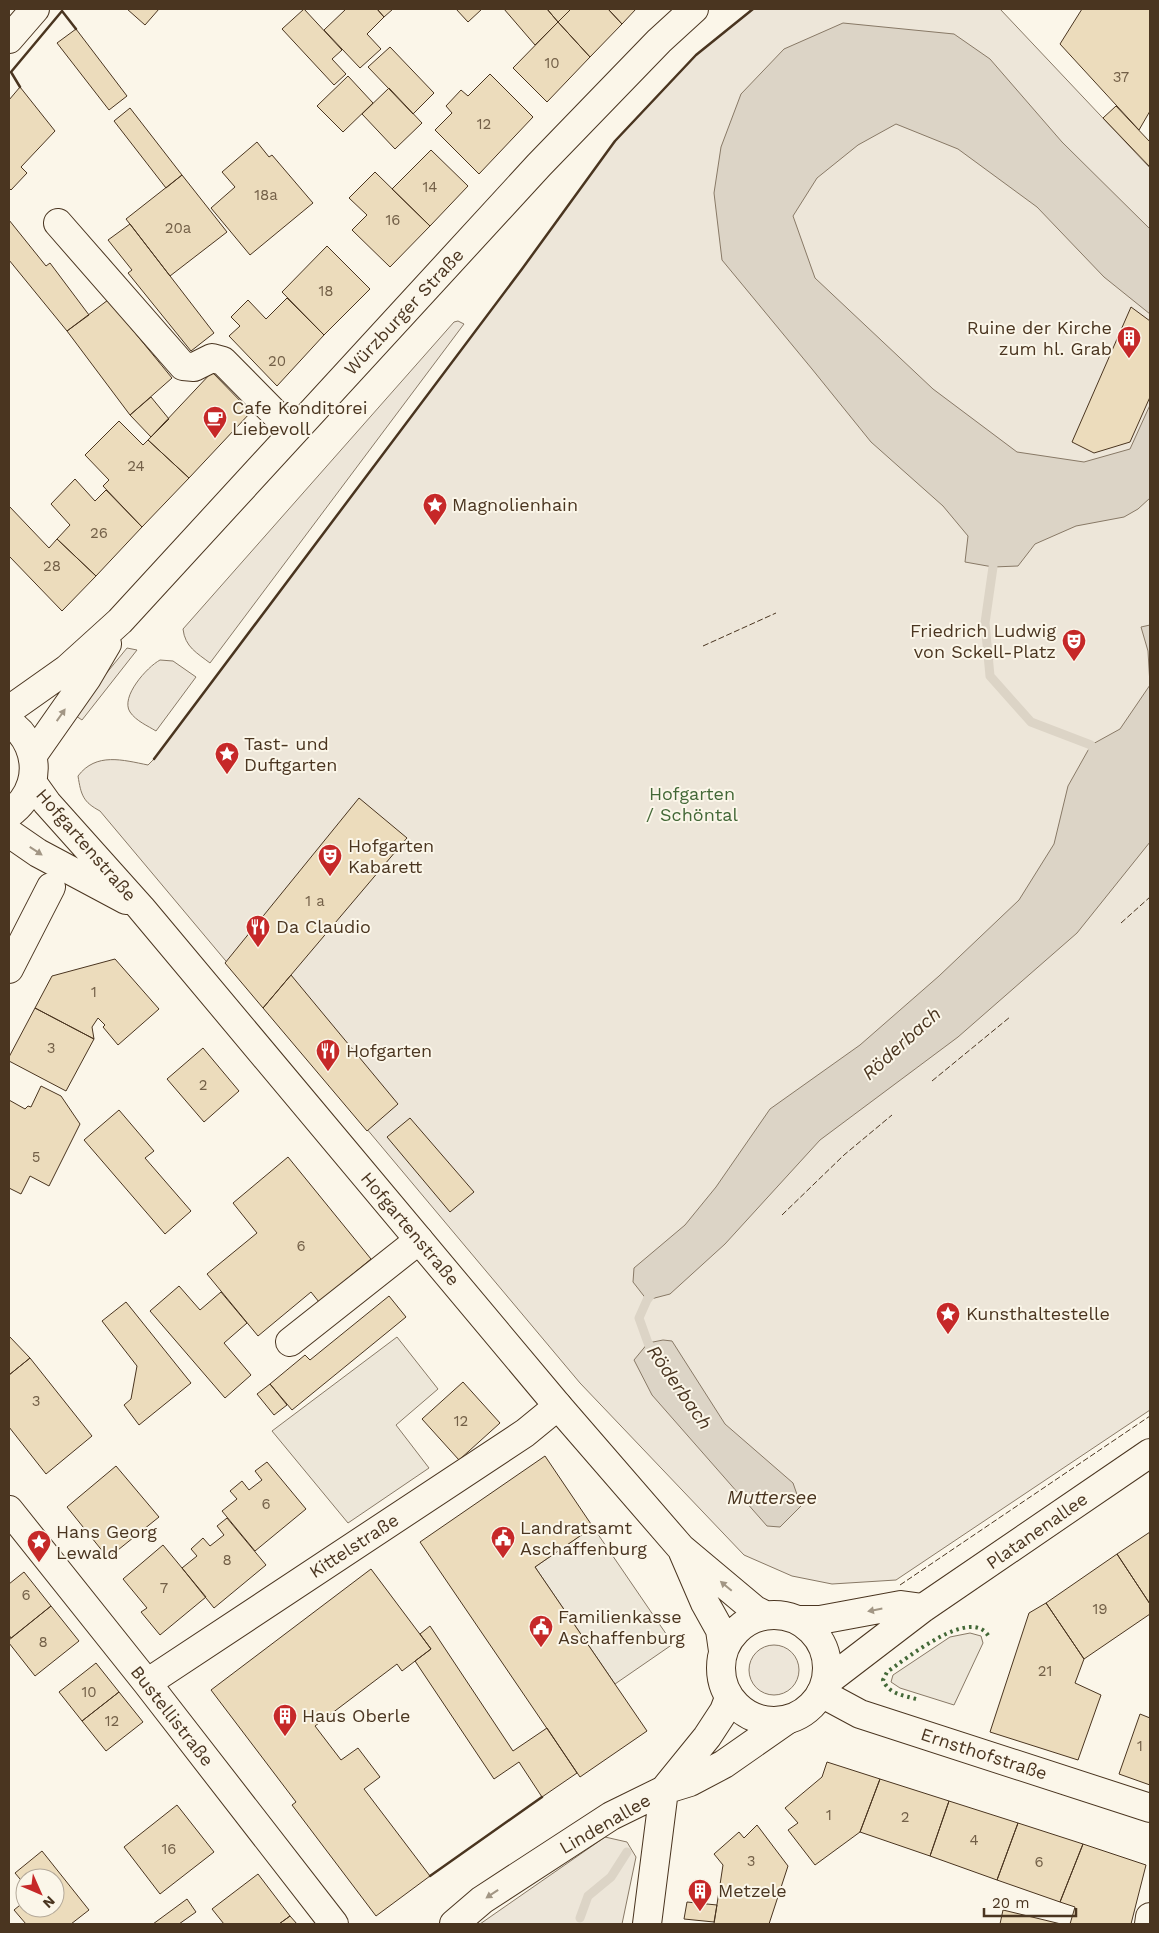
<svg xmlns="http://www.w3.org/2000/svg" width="1159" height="1933" viewBox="0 0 1159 1933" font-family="'Work Sans',sans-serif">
	<rect width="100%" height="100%" fill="#fbf6e9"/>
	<!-- green -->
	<path fill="#ede6d9" stroke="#887966" d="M753 9H1000L1150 168V1410L896 1580 832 1584 792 1576 744 1555 580 1383 100 811C83 802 81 795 78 776 96 752 123 760 148 765L154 759 522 269 615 141 696 55Z
		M458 321 464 324 210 663C197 653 185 647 183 629L454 322Z
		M127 648 137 650 82 720 73 714Z
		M160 660 173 661 196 677 156 731C148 726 136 721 130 712 120 697 147 667 160 660Z
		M749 1670a25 25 0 1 1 50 0a25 25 0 1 1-50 0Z
		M605 1837 627 1842 636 1857 622 1924H480Z"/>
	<!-- parking -->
	<path fill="#ede7d9" stroke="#887966" d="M397 1337 438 1389 396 1425 429 1468 348 1523 272 1431Z
		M593 1527 673 1644 615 1684 535 1567Z
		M970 1633 981 1636 983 1643 954 1705 900 1688 891 1682 893 1675 950 1637Z"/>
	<!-- water -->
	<path fill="#dcd4c6" stroke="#887966" d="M843 23 954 34 990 59 1062 142 1150 229V314L1104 277 1037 207 958 149 896 124 858 145 817 178 793 216 815 278 933 389 1017 452 1084 462 1130 449 1150 405V498L1138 509 1124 517 1076 526 1035 544 1018 566 993 567 965 562 968 536 943 506 871 442 812 369 722 260 714 193 721 147 741 94 784 49Z
		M1150 625V842L1077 933 958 1037 820 1140 725 1244 670 1294 647 1300 633 1282 634 1268 685 1225 716 1187 770 1109 860 1045 939 976 1019 900 1054 844 1068 786 1091 745 1120 729 1150 685 1148 651 1141 627Z
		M663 1340 672 1341 725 1424 793 1483 801 1506 780 1527 767 1526 652 1395 634 1360 648 1343Z"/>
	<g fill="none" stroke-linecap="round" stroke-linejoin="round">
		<!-- stream -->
		<path stroke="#dcd4c6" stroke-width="9" d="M993 567 985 623 990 676 1031 722 1091 745 1096 756
			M653 1292 647 1300 639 1318 648 1343 654 1352
			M580 1918 588 1896 611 1877 627 1852"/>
	</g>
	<!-- building -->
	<path fill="#ecdcbc" stroke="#4a3520" d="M127 9H159L145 25Z
		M304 9 342 50 332 59 346 74 334 85 282 29Z
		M346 9H377L384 17 367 34 381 49 360 68 324 30Z
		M377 9H393L384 17Z
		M456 9H482L468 22Z
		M504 9H547L558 22 535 45Z
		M547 9H571L558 22Z
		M571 9H608L622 24 590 57 558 22Z
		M608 9H636L622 24Z
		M1082 9H1150V111L1139 130 1060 44Z
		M558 22 590 57 547 102 513 68Z
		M76 29 127 96 109 110 57 43Z
		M390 47 434 93 413 114 368 67Z
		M490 74 533 117 479 174 435 130 452 113 446 106 461 90 468 96Z
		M348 76 373 103 343 132 317 106Z
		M20 87 55 131 21 167 27 173 11 190 9 188V100Z
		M389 88 422 123 395 149 362 114Z
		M1116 106 1150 142V167L1103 118Z
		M130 108 182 175 166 188 114 121Z
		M257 142 269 157 272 155 313 203 250 255 211 208 235 187 222 172Z
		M431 150 468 186 430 226 392 189Z
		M375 172 430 226 390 267 352 230 367 215 349 198Z
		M182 175 227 232 170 276 126 219Z
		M9 220 46 266 50 263 89 315 67 331 9 260Z
		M130 224 214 333 191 351 128 273 132 270 108 240Z
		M327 246 370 289 324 335 282 292Z
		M287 298 324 335 277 386 229 336 240 326 231 317 248 300 266 319Z
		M108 300 172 378 130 415 67 331Z
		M1131 307 1150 321V397L1130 442 1094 453 1072 442Z
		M212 372 251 412 189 478 148 440Z
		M151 397 169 419 151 437 130 415Z
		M119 421 143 445 148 440 189 478 142 527 103 486 109 480 85 455Z
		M75 479 95 501 106 490 142 527 96 576 57 539 70 525 51 504Z
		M9 506 49 548 57 539 96 576 62 611 9 556Z
		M359 798 407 838 263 1008 225 963Z
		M115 959 159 1009 118 1045 103 1027 105 1025 98 1018 92 1027 94 1039 35 1008 52 976Z
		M291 975 398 1104 367 1131 263 1008Z
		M35 1008 94 1039 66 1091 9 1061V1057Z
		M203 1048 239 1091 204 1122 167 1079Z
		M41 1086 61 1096 80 1124 49 1186 30 1176 21 1194 9 1188V1100L25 1109 28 1106 31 1107Z
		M119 1110 154 1151 145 1158 191 1211 165 1234 84 1140Z
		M410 1118 474 1192 450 1212 387 1137Z
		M288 1157 371 1259 319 1302 311 1292 258 1336 207 1274 257 1233 233 1203Z
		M179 1286 200 1310 221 1292 247 1323 224 1343 251 1375 225 1398 150 1311Z
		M389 1296 406 1317 292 1410 270 1384 305 1355 310 1360Z
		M126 1302 191 1383 139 1425 124 1405 131 1399 137 1366 102 1321Z
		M9 1336 30 1358 9 1375Z
		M30 1358 92 1436 46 1474 9 1427V1375Z
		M463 1382 500 1423 459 1460 422 1419Z
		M270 1384 287 1405 274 1415 257 1394Z
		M545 1456 593 1527 535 1567 647 1731 580 1777 420 1542Z
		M267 1462 306 1509 255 1551 222 1511 237 1499 230 1491 242 1481 249 1490 262 1480 255 1471Z
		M116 1466 159 1517 108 1558 67 1507Z
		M227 1518 266 1565 214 1608 182 1568 197 1556 191 1549 203 1538 210 1546 224 1535 217 1526Z
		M1150 1532V1604L1117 1554Z
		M163 1545 206 1597 160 1635 141 1612 147 1608 123 1579Z
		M1117 1554 1150 1604V1614L1084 1659 1046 1603Z
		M371 1569 431 1649 402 1671 397 1664 315 1726 341 1760 358 1748 380 1777 364 1789 430 1876 376 1916 292 1805 296 1802 211 1690Z
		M24 1572 51 1606 11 1638 9 1635V1584Z
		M1046 1603 1084 1659 1075 1683 1101 1695 1078 1760 990 1732 1029 1613Z
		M51 1606 79 1641 35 1676 9 1643V1640Z
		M430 1626 513 1751 547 1728 577 1773 542 1797 519 1762 494 1779 415 1661 431 1649 420 1634Z
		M96 1663 119 1692 82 1721 59 1692Z
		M119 1692 143 1722 106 1751 82 1721Z
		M1140 1714 1150 1718V1785L1119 1774Z
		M827 1762 880 1779 860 1832 815 1865 788 1830 798 1823 785 1808 822 1777Z
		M880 1779 949 1801 930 1856 860 1832Z
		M949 1801 1018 1823 997 1880 930 1856Z
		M177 1805 214 1852 160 1894 124 1847Z
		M1018 1823 1083 1844 1060 1902 997 1880Z
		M757 1825 788 1866 769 1924H714L723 1865 714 1854 739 1832 744 1838Z
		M1083 1844 1146 1865 1131 1924H1070L1075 1907 1060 1902Z
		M42 1851 89 1910 71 1924H26L14 1910 25 1901V1908H55V1878H25V1885L15 1873Z
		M258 1874 290 1916 279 1924H224L212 1909Z
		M187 1899 196 1912 179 1924H153Z
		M687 1902 717 1905 714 1922 684 1919Z
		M1003 1910 1061 1924H1000Z
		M290 1916 297 1924H279Z"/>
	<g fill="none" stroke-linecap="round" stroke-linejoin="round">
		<defs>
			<path id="minor" d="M9 39 35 9
				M58 223 183 366 194 367 212 358 223 361 293 432
				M9 710 67 669 120 621 539 165 659 41 694 9
				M33 755 87 678 107 644
				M9 969 51 887
				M290 1342 419 1240
				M9 1510 147 1683 334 1924
				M147 1683 525 1433 558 1406
				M821 1693 860 1714 1150 1808
				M664 1790 690 1782 724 1764 787 1720
				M454 1924 482 1900 611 1816 664 1790 707 1737 724 1711 729 1698
				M647 1924 664 1790
				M1149 1924 1150 1917"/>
			<path id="major" d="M9 723C18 728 25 737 29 746 40 772 31 798 9 814
				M32 782 47 803 141 908 558 1406 681 1548 755 1610 765 1615
				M9 833 38 853 126 900
				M683 1552 705 1603 720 1630 723 1651
				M721 1668a53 53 0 1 1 106 0a53 53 0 1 1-106 0Z
				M798 1620H820L901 1605 923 1608
				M825 1683 923 1608 1150 1453"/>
		</defs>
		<!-- minor casing -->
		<use href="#minor" stroke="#4a3520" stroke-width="30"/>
		<!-- major casing -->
		<use href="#major" stroke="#4a3520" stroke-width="30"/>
		<!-- minor -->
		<use href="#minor" stroke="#fbf6e9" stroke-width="28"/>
		<!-- major -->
		<use href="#major" stroke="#fbf6e9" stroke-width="28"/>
		<!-- hedge -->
		<path stroke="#436837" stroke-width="4" stroke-dasharray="2.5 4" stroke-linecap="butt" d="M916 1699C902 1695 889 1694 883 1680L887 1672C906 1659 972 1605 989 1637"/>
		<!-- fence -->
		<path stroke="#4a3520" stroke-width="1" stroke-dasharray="6 2.5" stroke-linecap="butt" d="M703 646 776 613
			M1121 923 1150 897
			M932 1081 1010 1017
			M782 1215 844 1155 892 1115
			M900 1585 1150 1416"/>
		<!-- wall -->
		<path stroke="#4a3520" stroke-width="2.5" d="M20 87 11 72 62 11 76 29
			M154 759 522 269 615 141 696 55 753 9
			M430 1876 542 1797"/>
	</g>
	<!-- one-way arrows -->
	<defs><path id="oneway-solid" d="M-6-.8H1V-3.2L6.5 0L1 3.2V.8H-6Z" transform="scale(1.25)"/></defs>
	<g fill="#a29684">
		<use href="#oneway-solid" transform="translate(61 715) rotate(-55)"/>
		<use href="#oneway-solid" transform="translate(36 851) rotate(33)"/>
		<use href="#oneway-solid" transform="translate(726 1586) rotate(-140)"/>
		<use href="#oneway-solid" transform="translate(875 1610) rotate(169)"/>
		<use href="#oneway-solid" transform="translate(492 1894) rotate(146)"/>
	</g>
	<!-- icons -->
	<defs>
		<symbol id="building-pin" viewBox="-11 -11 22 30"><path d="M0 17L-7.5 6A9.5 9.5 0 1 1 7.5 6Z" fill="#c62828" stroke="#fbf6e9"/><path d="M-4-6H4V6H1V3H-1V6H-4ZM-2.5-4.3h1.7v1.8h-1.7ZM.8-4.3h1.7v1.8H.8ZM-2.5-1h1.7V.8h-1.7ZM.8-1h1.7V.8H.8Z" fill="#fff"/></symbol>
		<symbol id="cafe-pin" viewBox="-11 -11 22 30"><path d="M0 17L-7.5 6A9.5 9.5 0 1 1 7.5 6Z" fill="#c62828" stroke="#fbf6e9"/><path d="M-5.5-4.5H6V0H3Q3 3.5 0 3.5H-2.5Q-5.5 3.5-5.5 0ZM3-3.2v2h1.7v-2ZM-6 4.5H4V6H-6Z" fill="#fff"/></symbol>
		<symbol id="sight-pin" viewBox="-11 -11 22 30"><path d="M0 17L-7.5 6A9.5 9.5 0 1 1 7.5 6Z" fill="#c62828" stroke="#fbf6e9"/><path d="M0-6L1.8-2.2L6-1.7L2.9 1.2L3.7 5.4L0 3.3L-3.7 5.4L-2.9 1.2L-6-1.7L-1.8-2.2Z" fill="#fff"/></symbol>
		<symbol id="theatre-pin" viewBox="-11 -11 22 30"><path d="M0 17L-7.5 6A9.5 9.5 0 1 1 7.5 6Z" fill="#c62828" stroke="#fbf6e9"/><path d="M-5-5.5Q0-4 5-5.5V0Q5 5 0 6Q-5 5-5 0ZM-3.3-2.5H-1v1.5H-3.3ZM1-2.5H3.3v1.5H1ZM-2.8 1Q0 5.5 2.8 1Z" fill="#fff"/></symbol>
		<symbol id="restaurant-pin" viewBox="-11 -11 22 30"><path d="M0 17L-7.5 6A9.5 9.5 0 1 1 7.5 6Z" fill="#c62828" stroke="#fbf6e9"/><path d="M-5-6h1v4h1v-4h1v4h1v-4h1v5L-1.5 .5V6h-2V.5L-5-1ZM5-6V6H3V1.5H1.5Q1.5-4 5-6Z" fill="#fff"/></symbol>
		<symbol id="civic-pin" viewBox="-11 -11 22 30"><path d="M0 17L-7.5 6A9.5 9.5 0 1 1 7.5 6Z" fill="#c62828" stroke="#fbf6e9"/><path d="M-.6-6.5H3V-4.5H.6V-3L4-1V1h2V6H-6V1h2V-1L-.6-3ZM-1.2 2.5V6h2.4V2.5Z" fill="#fff"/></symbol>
	</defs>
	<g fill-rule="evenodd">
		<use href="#building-pin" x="1115" y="324" width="28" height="38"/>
		<use href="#cafe-pin" x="201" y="404" width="28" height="38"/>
		<use href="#sight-pin" x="421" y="491" width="28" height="38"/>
		<use href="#theatre-pin" x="1060" y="627" width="28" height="38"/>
		<use href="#sight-pin" x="213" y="740" width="28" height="38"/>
		<use href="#theatre-pin" x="316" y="842" width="28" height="38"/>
		<use href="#restaurant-pin" x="244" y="913" width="28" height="38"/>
		<use href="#restaurant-pin" x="314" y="1037" width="28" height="38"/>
		<use href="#sight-pin" x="934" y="1300" width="28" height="38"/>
		<use href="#civic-pin" x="489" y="1524" width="28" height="38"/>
		<use href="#sight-pin" x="25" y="1528" width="28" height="38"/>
		<use href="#civic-pin" x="527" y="1613" width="28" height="38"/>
		<use href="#building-pin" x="271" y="1702" width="28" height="38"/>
		<use href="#building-pin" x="686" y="1877" width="28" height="38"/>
	</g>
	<g text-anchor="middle" stroke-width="4" stroke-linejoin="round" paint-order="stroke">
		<!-- number labels -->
		<g font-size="15" fill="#725f47">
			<text x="552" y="68">10</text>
			<text x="1121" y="82">37</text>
			<text x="484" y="129">12</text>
			<text x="430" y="192">14</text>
			<text x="266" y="200">18a</text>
			<text x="393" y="225">16</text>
			<text x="178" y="233">20a</text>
			<text x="326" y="296">18</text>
			<text x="277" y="366">20</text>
			<text x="136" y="471">24</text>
			<text x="99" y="538">26</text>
			<text x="52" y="571">28</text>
			<text x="315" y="906">1 a</text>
			<text x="94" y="997">1</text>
			<text x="51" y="1053">3</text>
			<text x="203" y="1090">2</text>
			<text x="36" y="1162">5</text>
			<text x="301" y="1251">6</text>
			<text x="36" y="1406">3</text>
			<text x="461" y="1426">12</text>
			<text x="266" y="1509">6</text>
			<text x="227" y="1565">8</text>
			<text x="164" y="1593">7</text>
			<text x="26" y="1600">6</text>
			<text x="1100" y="1614">19</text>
			<text x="43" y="1647">8</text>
			<text x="1045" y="1676">21</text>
			<text x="89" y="1697">10</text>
			<text x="112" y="1726">12</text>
			<text x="1140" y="1751">1</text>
			<text x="829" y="1820">1</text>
			<text x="905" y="1822">2</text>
			<text x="974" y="1845">4</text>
			<text x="169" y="1854">16</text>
			<text x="751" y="1866">3</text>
			<text x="1039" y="1867">6</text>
		</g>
		<!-- street labels -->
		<g font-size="18" fill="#4a3520" stroke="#fbf6e9">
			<text transform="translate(404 312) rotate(-47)" y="6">Würzburger Straße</text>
			<text transform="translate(86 845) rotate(49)" y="6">Hofgartenstraße</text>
			<text transform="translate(410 1229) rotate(50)" y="6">Hofgartenstraße</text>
			<text transform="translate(1037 1531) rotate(-35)" y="6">Platanenallee</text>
			<text transform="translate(354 1546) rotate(-33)" y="6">Kittelstraße</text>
			<text transform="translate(172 1716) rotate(52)" y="6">Bustellistraße</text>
			<text transform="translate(984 1754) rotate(18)" y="6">Ernsthofstraße</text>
			<text transform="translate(605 1824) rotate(-30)" y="6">Lindenallee</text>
		</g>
		<!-- poi labels -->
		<g font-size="18" fill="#4a3520" stroke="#fbf6e9" text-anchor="start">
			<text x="1112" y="334" text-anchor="end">Ruine der Kirche<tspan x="1112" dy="21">zum hl. Grab</tspan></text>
			<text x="232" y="414">Cafe Konditorei<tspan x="232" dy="21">Liebevoll</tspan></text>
			<text x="452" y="511">Magnolienhain</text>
			<text x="1056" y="637" text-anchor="end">Friedrich Ludwig<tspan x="1056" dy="21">von Sckell-Platz</tspan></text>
			<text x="244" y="750">Tast- und<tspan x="244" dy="21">Duftgarten</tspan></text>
			<text x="348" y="852">Hofgarten<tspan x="348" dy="21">Kabarett</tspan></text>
			<text x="276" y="933">Da Claudio</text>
			<text x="346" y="1057">Hofgarten</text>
			<text x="966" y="1320">Kunsthaltestelle</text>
			<text x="520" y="1534">Landratsamt<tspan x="520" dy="21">Aschaffenburg</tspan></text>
			<text x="56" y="1538">Hans Georg<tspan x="56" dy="21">Lewald</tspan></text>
			<text x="558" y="1623">Familienkasse<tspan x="558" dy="21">Aschaffenburg</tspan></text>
			<text x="302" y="1722">Haus Oberle</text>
			<text x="718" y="1897">Metzele</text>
		</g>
		<!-- park labels -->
		<g font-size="18" fill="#436837" stroke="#fbf6e9">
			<text x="692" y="800">Hofgarten<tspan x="692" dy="21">/ Schöntal</tspan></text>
		</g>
		<!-- water labels -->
		<g font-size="19" font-style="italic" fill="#4a3520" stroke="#fbf6e9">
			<text transform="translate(901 1043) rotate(-42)" y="7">Röderbach</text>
			<text transform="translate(680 1387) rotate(55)" y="7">Röderbach</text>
			<text x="772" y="1504">Muttersee</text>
		</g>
	</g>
	<!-- border -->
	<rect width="1159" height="1933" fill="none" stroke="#4a3520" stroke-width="20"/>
	<!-- north arrow -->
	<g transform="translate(40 1893) rotate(135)"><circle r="24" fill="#fbf6e9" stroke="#b4a999"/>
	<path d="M0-4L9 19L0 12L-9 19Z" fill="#c62828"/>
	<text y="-8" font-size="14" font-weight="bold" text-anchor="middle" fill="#4a3520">N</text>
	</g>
	<!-- scale -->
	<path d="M984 1908v8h92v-8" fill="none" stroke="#4a3520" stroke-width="2.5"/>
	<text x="992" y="1908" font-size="15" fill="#4a3520" stroke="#fbf6e9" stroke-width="4" paint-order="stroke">20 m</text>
</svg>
